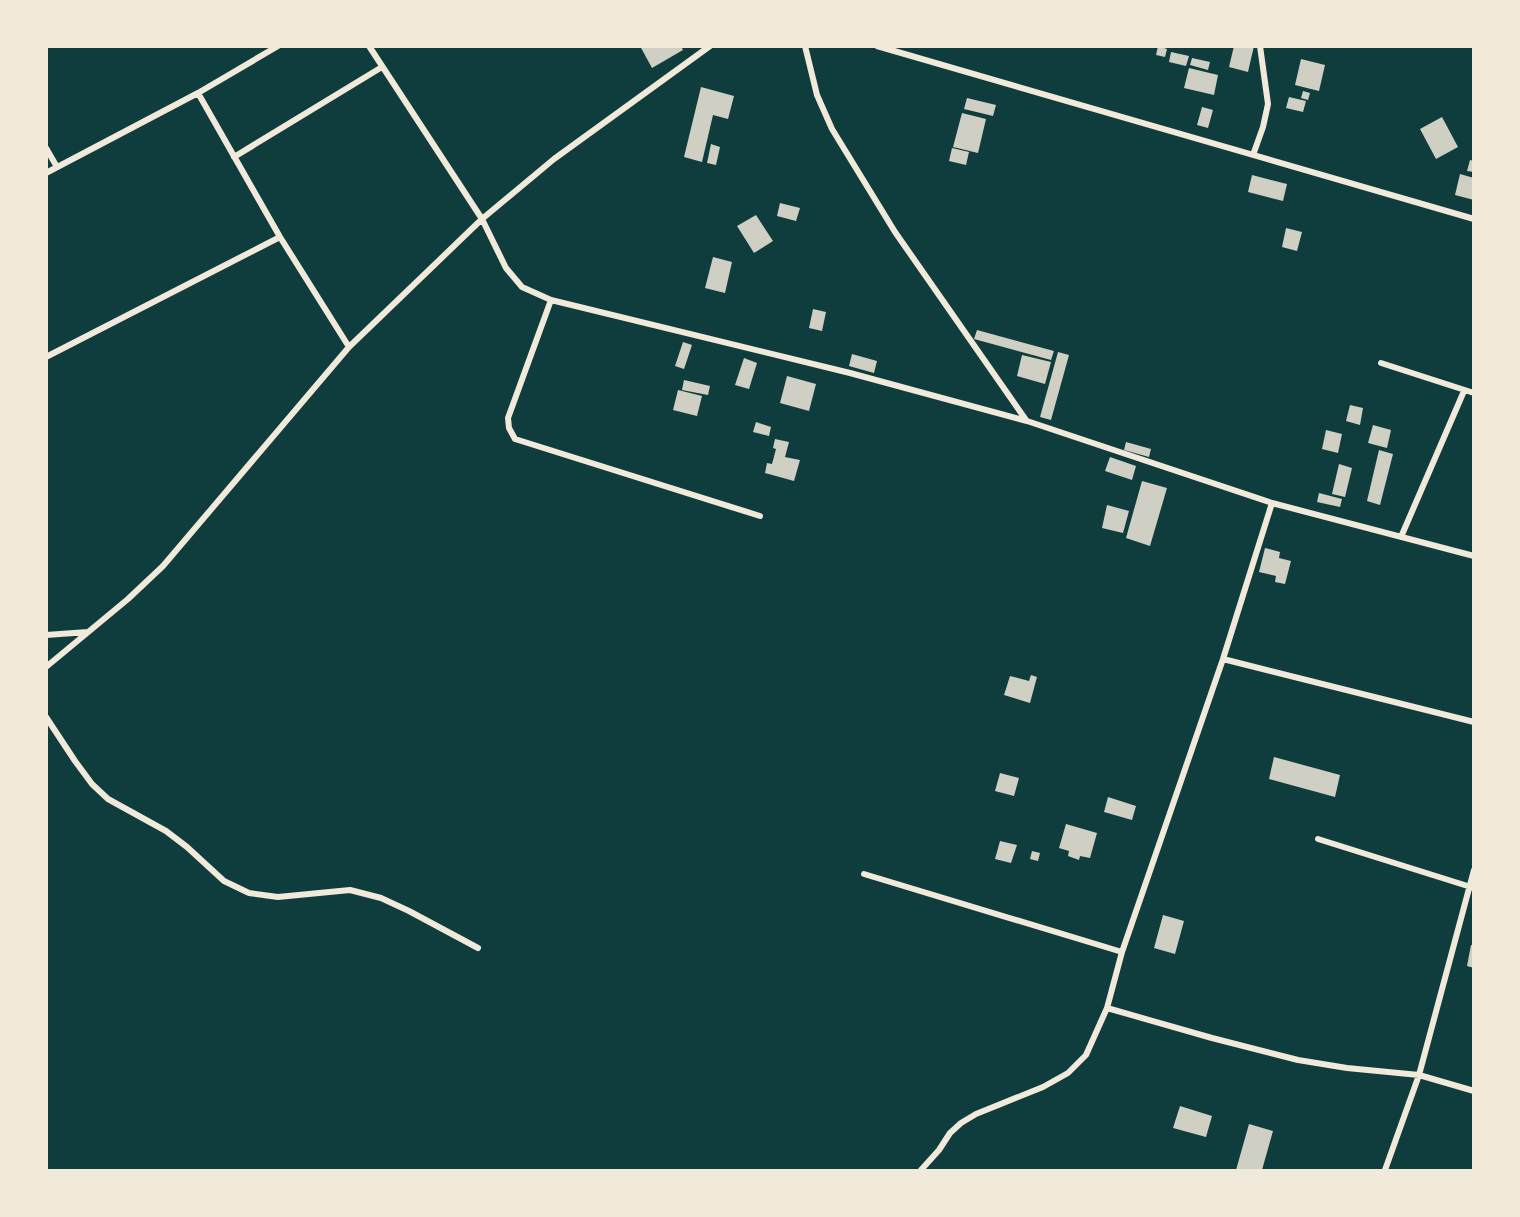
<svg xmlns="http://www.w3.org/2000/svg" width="1520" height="1217" viewBox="0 0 1520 1217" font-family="'Asap Condensed',sans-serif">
	<rect width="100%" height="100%" fill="#0f3d3e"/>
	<!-- building -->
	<path fill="#cfcfc3" d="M640 46H681L683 50 652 68Z
		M1158 46 1167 49 1165 57 1156 55Z
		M1234 46H1254L1248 72 1229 67Z
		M1171 52 1189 56 1186 66 1169 62Z
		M1192 58 1210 62 1208 70 1190 65Z
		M1301 59 1325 65 1319 91 1295 85Z
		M1189 68 1218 75 1214 95 1184 88Z
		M701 87 734 96 728 119 713 115 702 162 684 157Z
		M1303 91 1310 93 1308 100 1301 98Z
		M1289 97 1306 101 1303 112 1286 108Z
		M967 98 996 105 993 116 964 109Z
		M1202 107 1213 110 1208 128 1197 125Z
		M962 113 986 119 978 153 953 147Z
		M1442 117 1458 147 1436 159 1420 129Z
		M711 144 720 147 716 165 707 163Z
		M952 148 969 152 966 165 949 161Z
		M1470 160 1474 161V172L1467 171Z
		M1460 174 1474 178V200L1455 195Z
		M1252 175 1287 184 1283 201 1248 192Z
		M780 203 800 208 796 221 777 216Z
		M756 215 773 241 754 253 737 226Z
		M1286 228 1302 232 1297 251 1282 247Z
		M713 257 732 262 725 293 705 288Z
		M813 309 826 312 822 331 809 328Z
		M977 330 1054 351 1051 360 974 339Z
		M683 342 692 345 684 369 675 366Z
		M1058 352 1069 355 1051 420 1040 417Z
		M852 354 877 361 874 373 849 366Z
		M1022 355 1051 362 1045 384 1017 376Z
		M744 358 757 363 749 389 735 385Z
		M787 376 816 384 809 411 780 403Z
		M684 380 710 386 708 395 682 390Z
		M678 390 702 396 697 416 673 410Z
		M1350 405 1363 408 1360 425 1346 421Z
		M756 422 771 427 769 436 753 432Z
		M1373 425 1391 430 1387 448 1368 443Z
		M1326 430 1342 434 1338 453 1322 449Z
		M775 439 789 442 785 457 800 460 794 481 765 473 767 463 772 464 776 449 773 448Z
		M1126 442 1151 449 1149 457 1124 450Z
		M1379 450 1393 454 1380 505 1367 501Z
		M1110 457 1136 466 1132 480 1105 471Z
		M1339 464 1352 468 1345 497 1332 494Z
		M1142 481 1167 488 1150 546 1126 538Z
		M1319 493 1342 499 1340 507 1317 502Z
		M1107 505 1129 511 1123 533 1102 528Z
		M1265 548 1280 552 1279 558 1291 561 1285 584 1275 582 1276 576 1259 572Z
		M1031 675 1037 677 1030 703 1004 695 1010 676 1029 681Z
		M1274 757 1340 775 1335 797 1269 779Z
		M1000 773 1019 778 1014 796 995 791Z
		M1108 797 1136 806 1132 820 1104 812Z
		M1066 824 1097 833 1090 858 1080 856 1079 860 1068 856 1069 851 1059 848Z
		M1000 841 1017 845 1011 863 995 859Z
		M1032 851 1040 853 1038 861 1030 859Z
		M1163 915 1184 921 1175 954 1154 948Z
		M1471 945H1474V968L1467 966Z
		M1180 1106 1212 1116 1206 1137 1173 1128Z
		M1249 1124 1273 1131 1262 1170H1236Z"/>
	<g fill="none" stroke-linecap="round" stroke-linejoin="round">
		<!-- minor -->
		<path stroke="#f1e9da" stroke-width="6" d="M369 46 482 219 506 268 522 287 551 300 850 373 1027 421 1272 503 1474 556
			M805 46 817 95 832 129 895 232 1026 420
			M877 46 1474 219
			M198 93 280 237 349 347
			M46 148 57 167
			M1253 155 1263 127 1268 104 1260 46
			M234 157 382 67
			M46 173 198 93 278 46
			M551 300 508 418 509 428 515 439 760 516
			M46 357 280 237
			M1381 363 1474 393
			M1401 537 1464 391
			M46 635 88 632
			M1223 659 1474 722
			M46 667 128 599 163 566 349 347 482 219 554 159 710 46
			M46 717 75 761 92 784 108 799 166 831 187 847 224 881 249 893 278 897 350 890 381 898 409 911 478 948
			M1318 839 1474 888
			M864 874 1122 952
			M1107 1008 1212 1038 1298 1060 1347 1068 1419 1075 1474 1091
			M921 1170 939 1150 950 1133 961 1123 976 1114 1043 1087 1068 1073 1086 1055 1107 1008 1122 952 1223 659 1272 503
			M1385 1170 1419 1075 1474 870"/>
	</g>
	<!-- border -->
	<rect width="1520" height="1217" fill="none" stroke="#f1e9da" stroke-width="96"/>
</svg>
